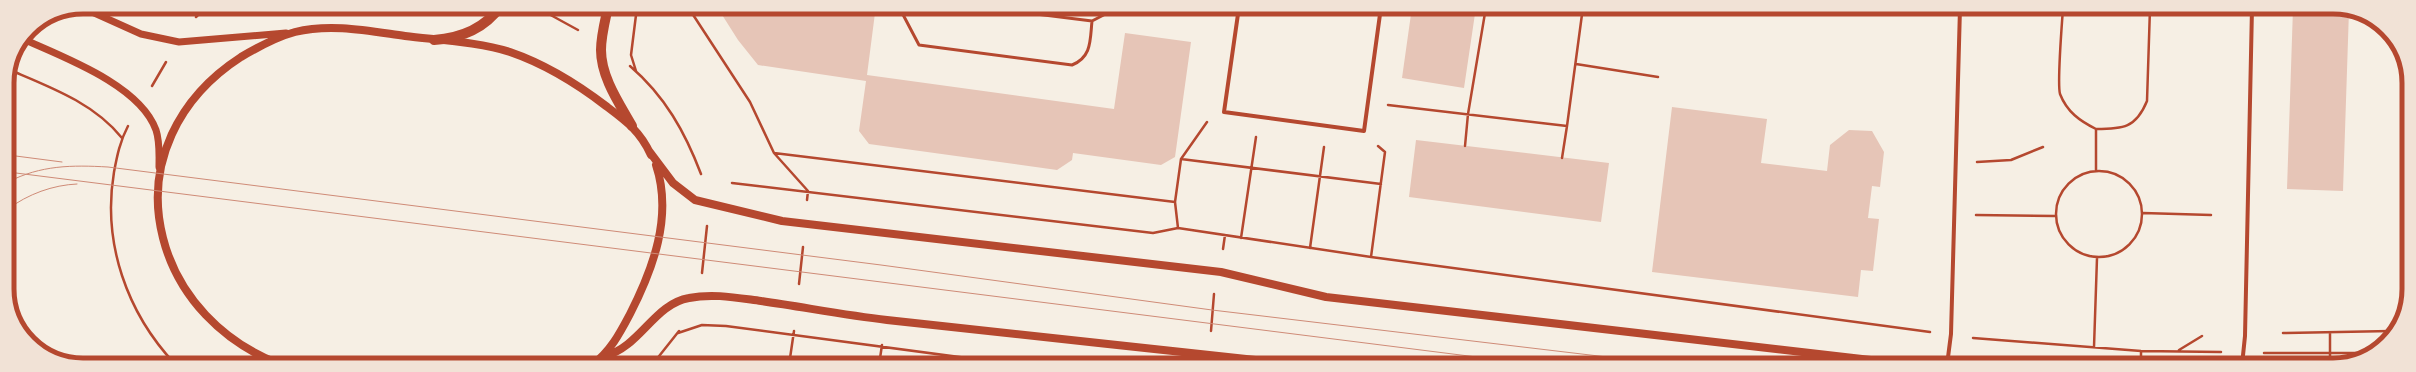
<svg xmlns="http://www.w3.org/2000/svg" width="2416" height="372" viewBox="0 0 2416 372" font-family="Inter,sans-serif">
	<rect width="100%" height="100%" fill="#f6efe4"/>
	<!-- building -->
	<path fill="#e6c5b7" d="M722 7H832L875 13 867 75 1114 109 1125 33 1191 42 1175 157 1161 165 1073 153 1072 160 1057 170 869 144 859 131 866 81 758 65 738 40 719 10Z
		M1412 7H1476L1464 88 1402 78Z
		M2293 8H2343L2349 10 2343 191 2287 189Z
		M1672 107 1767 119 1761 163 1827 171 1830 145 1849 130 1872 131 1884 152 1880 187 1872 186 1868 218 1879 219 1873 271 1861 270 1858 297 1652 272Z
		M1416 140 1609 163 1601 222 1409 197Z
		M2404 159H2408V221H2405Z"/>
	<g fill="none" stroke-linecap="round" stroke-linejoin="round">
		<!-- path -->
		<path stroke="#b5482f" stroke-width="2.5" d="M536 7 578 30
			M688 7 750 102 774 153 808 191 807 200
			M2063 8C2062 23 2057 83 2060 94 2067 112 2080 121 2096 129
			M693 15 701 7
			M196 17 206 7
			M1576 64 1658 77
			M630 66C665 96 685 132 701 174
			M10 70C50 87 94 103 122 138
			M636 71 631 55 637 7
			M152 86 166 62
			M1388 105 1567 126 1583 7
			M128 126C120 141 117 156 114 172 102 243 127 313 175 364
			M1465 146 1468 114 1486 7
			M774 153 1175 202
			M1562 158 1567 126
			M1181 159 1381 184
			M1977 162 2011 160 2043 147
			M2096 170V129C2123 129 2136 128 2147 101L2150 8
			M2056 214a43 43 0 1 1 86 0a43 43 0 1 1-86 0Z
			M732 183 1153 233 1178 228 1371 257 1930 332
			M2143 213 2211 215
			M1976 215 2055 216
			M1178 228 1175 202 1181 159 1207 122
			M1241 238 1256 137
			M1310 248 1324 147
			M1223 249 1225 235
			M1371 257 1385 152 1378 146
			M702 273 707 226
			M799 284 803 247
			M1211 331 1214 294
			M678 333 702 325 726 326 1019 365
			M2283 333 2391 331
			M1973 338 2141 351 2221 352
			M2094 347 2097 258
			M2179 350 2202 336
			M2264 353H2366
			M652 365 679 331
			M789 365 794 331
			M879 365 882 345
			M2141 365V351
			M2330 365V333"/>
		<!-- service -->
		<path stroke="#b5482f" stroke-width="3" d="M899 7 919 45 1072 65C1092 57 1090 40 1092 21
			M980 7 1092 21 1119 7
			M1185 7 1238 14"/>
		<!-- minor -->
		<path stroke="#b5482f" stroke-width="4" d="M1239 7 1224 112 1364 131 1381 7
			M1947 365 1951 334 1960 8
			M2242 365 2245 336 2252 8"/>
		<!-- tertiary -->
		<path stroke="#b5482f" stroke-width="7" d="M81 7 141 34 179 42 286 33
			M23 39C63 57 140 85 156 130 160 142 159 155 159 167"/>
		<!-- secondary -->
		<path stroke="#b5482f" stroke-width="8" d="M649 151 673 183 695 200 782 221 1221 272 1326 297 1914 365
			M605 356C640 347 654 304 689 298 713 293 738 298 761 301 803 307 845 315 887 320 1025 336 1163 349 1301 365
			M279 364C223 342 178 297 163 238 144 164 179 97 241 57 258 47 276 37 295 32 331 23 369 31 405 36 437 40 480 42 510 52 545 64 576 83 606 106 626 121 640 131 651 155
			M592 365C610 352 620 333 630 314 653 269 673 216 656 165"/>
		<!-- primary -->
		<path stroke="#b5482f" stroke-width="10" d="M608 7C605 21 601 36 601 50 601 77 619 103 632 126
			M434 40C461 38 484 29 500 7"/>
		<!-- tram -->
		<path stroke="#cf8b77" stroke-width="1" d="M8 155 62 162
			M8 172 1540 365
			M8 182C41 165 72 165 108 167L881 265 1212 310 1674 365
			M8 209C28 194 53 185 77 184"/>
	</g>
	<!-- crop -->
	<path d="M0 0H2416V372H0ZM83 14H2333A69 69 0 0 1 2402 83V289A69 69 0 0 1 2333 358H83A69 69 0 0 1 14 289V83A69 69 0 0 1 83 14Z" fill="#f1e2d6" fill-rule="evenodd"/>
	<path fill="none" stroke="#b5482f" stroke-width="5" d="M83 14H2333A69 69 0 0 1 2402 83V289A69 69 0 0 1 2333 358H83A69 69 0 0 1 14 289V83A69 69 0 0 1 83 14Z"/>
</svg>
